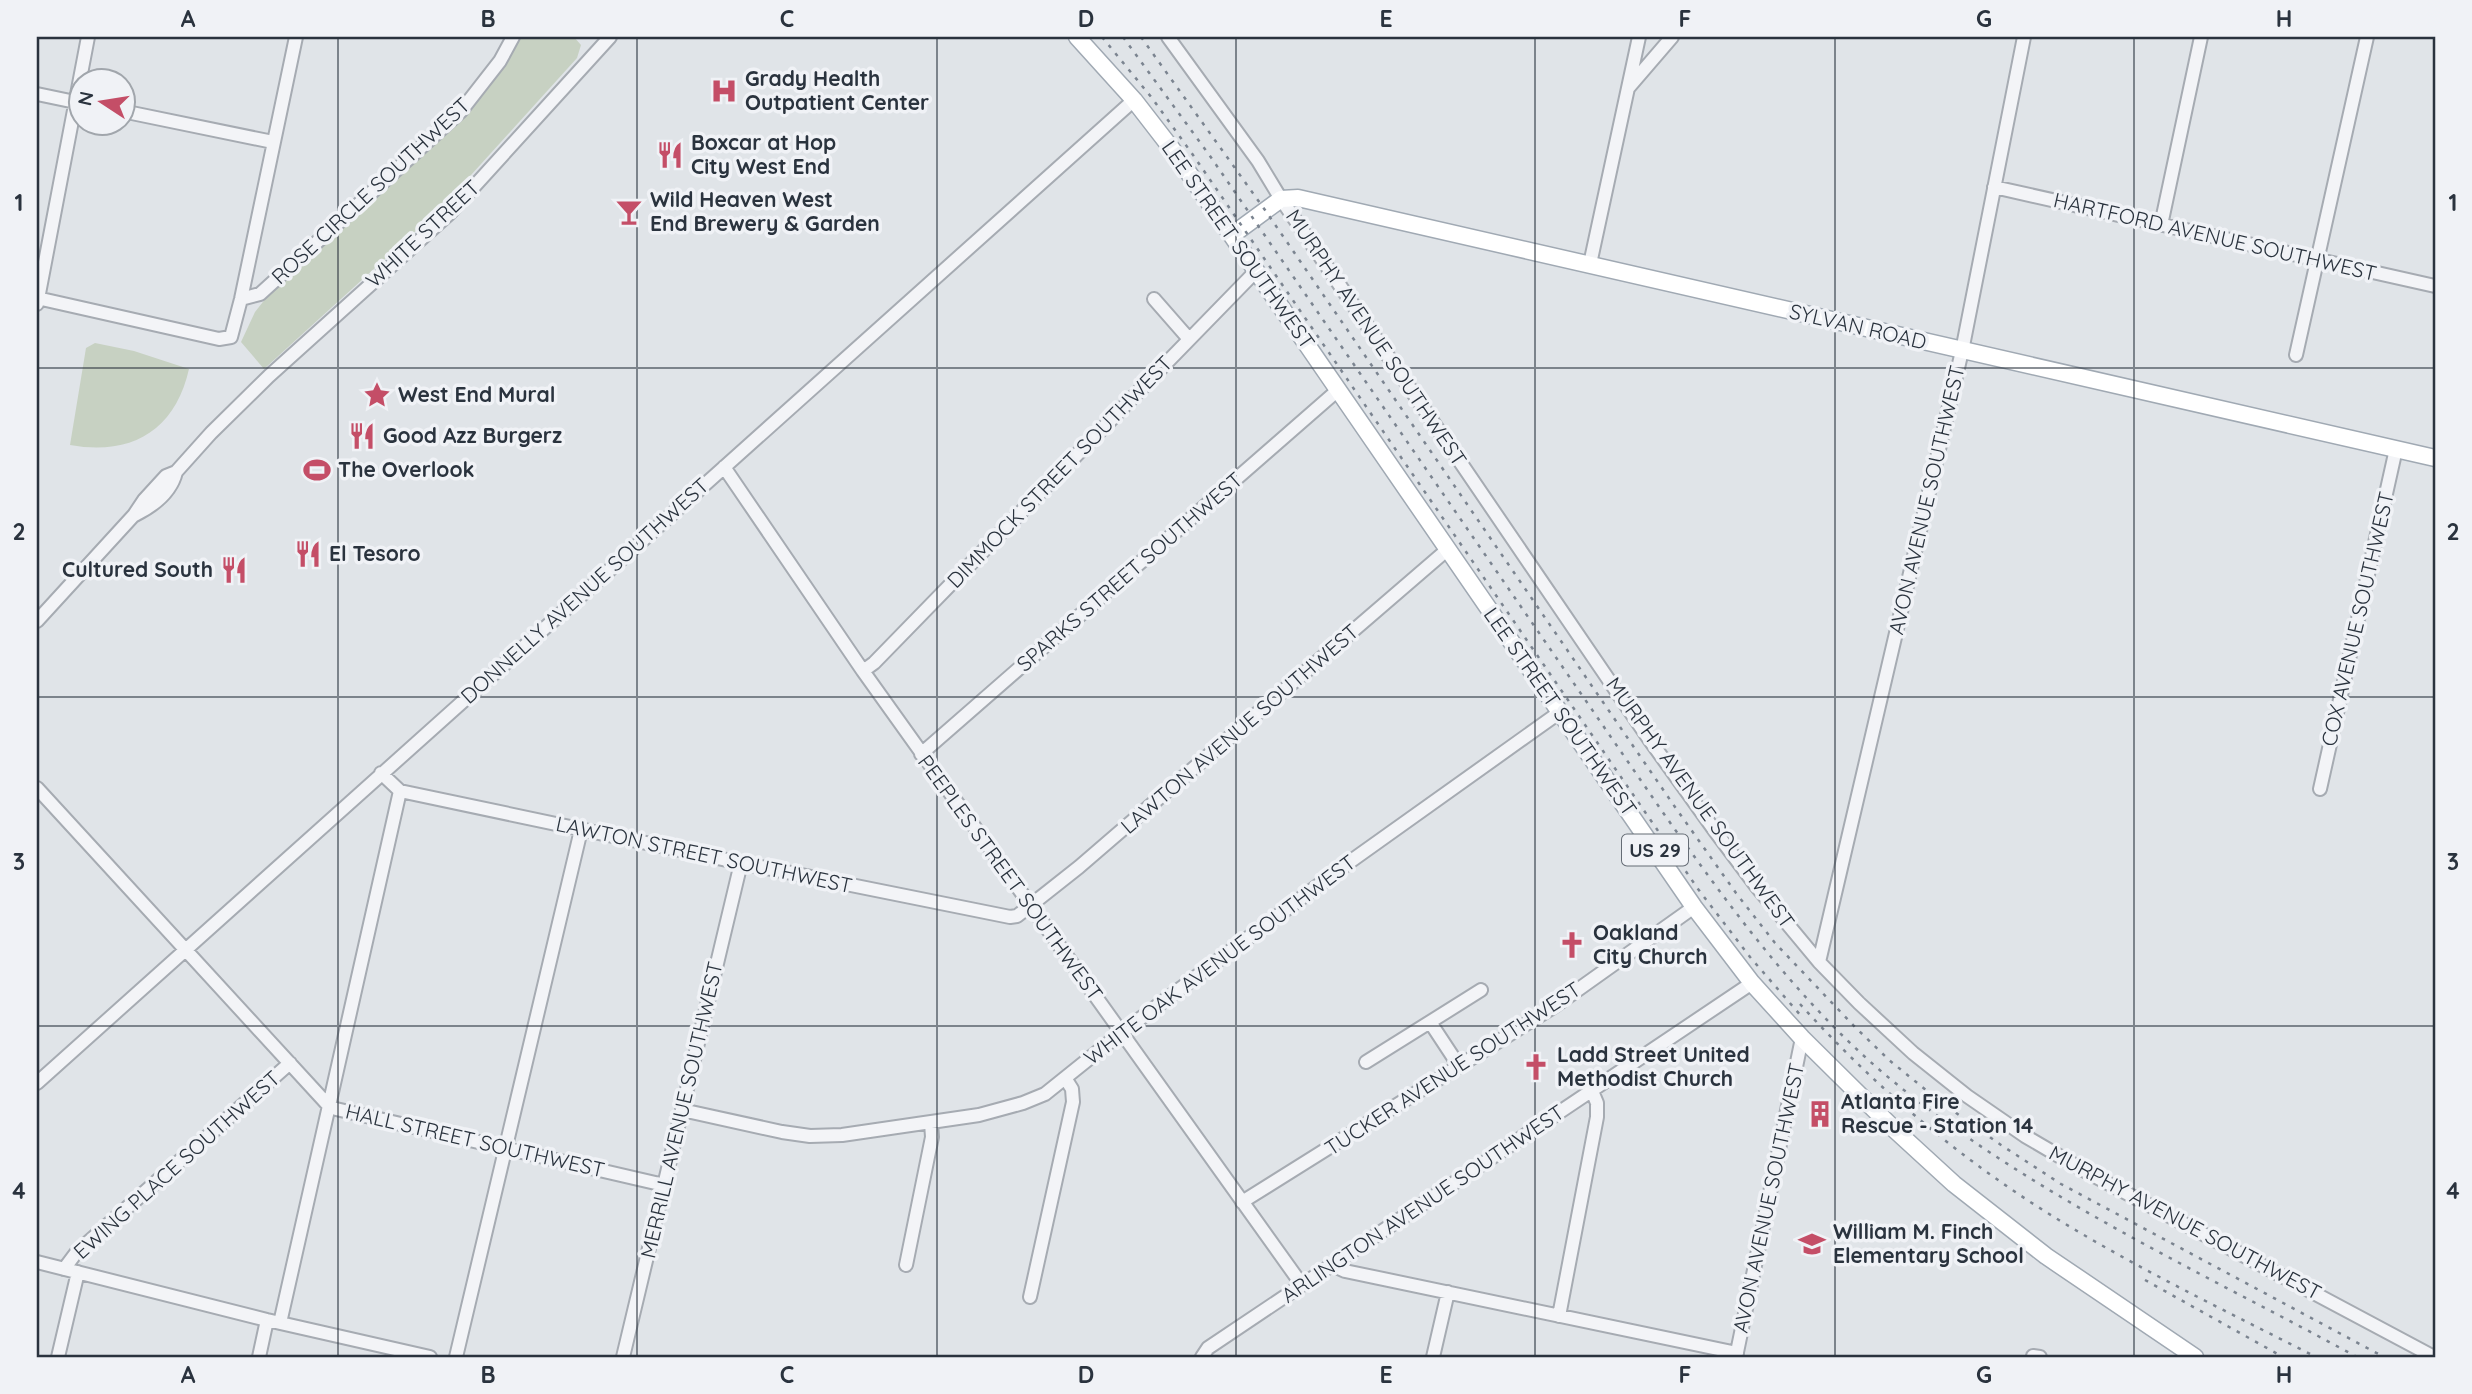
<svg xmlns="http://www.w3.org/2000/svg" width="2472" height="1394" viewBox="0 0 2472 1394" font-family="Quicksand,sans-serif">
	<rect width="100%" height="100%" fill="#e0e4e8"/>
	<!-- green -->
	<path fill="#c7d1c2" d="M518 37H574L581 45 577 58 442 207 264 369 241 342 255 312 266 298 454 127C480 99 501 71 518 37Z
		M95 343 134 351 189 369C175 431 131 456 70 445L86 348Z"/>
	<g fill="none" stroke-linecap="round" stroke-linejoin="round">
		<defs>
			<path id="minor" d="M1168 37 1258 161 1281 199 1649 739 1715 831 1756 886 1819 962 1859 1003 1913 1053 1967 1096 2025 1136 2083 1170 2434 1357
				M1629 87 1672 37
				M37 94 80 103
				M122 111 273 142
				M1994 187 2435 286
				M2161 225 2201 37
				M1590 264 1639 37
				M37 298 219 339 231 337 241 299 296 37
				M241 299 260 294 461 111 500 61 513 37
				M1154 299 1189 339
				M37 304 88 37
				M2296 355 2367 37
				M724 467 863 671 1302 1285
				M135 515C153 506 171 493 176 472
				M37 621 134 515 144 500 166 476 176 472 211 433 269 376 450 213 610 37
				M863 671 874 663 1256 271
				M921 754 1338 390
				M381 773 400 791 741 863 1010 917 1017 916 1079 867 1448 549
				M37 788 328 1105 336 1109 664 1185
				M2320 789 2396 449
				M1819 962 1962 351 2024 37
				M1366 1062 1430 1022
				M1459 1066 1430 1022 1481 990
				M37 1083 1134 100
				M682 1110 782 1132 810 1136 842 1135 979 1115 1023 1103 1045 1094 1121 1033 1351 861 1560 712
				M1242 1202 1555 1006 1694 907
				M37 1262 267 1320 430 1357
				M906 1265 932 1137 931 1123
				M1332 1265 1345 1271 1737 1353
				M64 1269 76 1253 290 1063
				M1030 1297 1073 1102 1072 1089 1065 1078
				M1559 1316 1597 1117V1103L1592 1091
				M280 1323 400 791
				M2033 1356 2040 1357
				M58 1357 78 1272
				M259 1357 267 1320
				M456 1357 581 830
				M623 1357 741 863
				M1202 1357 1208 1348 1752 983
				M1433 1357 1448 1292
				M1736 1357 1802 1038"/>
			<path id="major" d="M1077 37 1134 100 1175 153 1694 907 1752 983 1802 1038 1894 1129 1954 1184 2046 1256 2195 1357
				M1232 235 1281 199 1298 198 2435 458"/>
		</defs>
		<!-- minor casing -->
		<use href="#minor" stroke="#a6abb2" stroke-width="16"/>
		<!-- major casing -->
		<use href="#major" stroke="#a0a9b3" stroke-width="19"/>
		<!-- minor -->
		<use href="#minor" stroke="#f3f4f7" stroke-width="12"/>
		<!-- major -->
		<use href="#major" stroke="#fff" stroke-width="16"/>
		<!-- rail -->
		<path stroke="#7b8490" stroke-width="2.5" stroke-dasharray="3.5 7" stroke-linecap="butt" d="M1102 37 1152 98 1193 155 1698 889 1750 957 1802 1017
			M1123 37 1210 156 1664 814C1729 906 1796 998 1882 1072 2024 1192 2194 1268 2357 1357
			M1141 37 1265 210 1675 807 1736 893 1775 943 1854 1026 1889 1060 1942 1103 2001 1145 2061 1184 2384 1357
			M1800 1004C1874 1086 1960 1159 2054 1217 2138 1269 2228 1312 2316 1357
			M2145 1280 2283 1357"/>
	</g>
	<!-- grid -->
	<path fill="none" stroke="#2a333e" stroke-width="2" stroke-opacity="0.55" d="M338 37V1357M637 37V1357M937 37V1357M1236 37V1357M1535 37V1357M1835 37V1357M2134 37V1357M37 368H2435M37 697H2435M37 1026H2435"/>
	<!-- icons -->
	<defs>
		<symbol id="hospital-bare" viewBox="-9 -9 18 18"><path d="M-5-5h3v3.5h4V-5h3V5h-3V1.5h-4V5h-3Z" fill="#c44e67" stroke="#f0f2f6" stroke-width="2.5" paint-order="stroke"/></symbol>
		<symbol id="restaurant-bare" viewBox="-9 -9 18 18"><path d="M-5-6h1v4h1v-4h1v4h1v-4h1v5L-1.5 .5V6h-2V.5L-5-1ZM5-6V6H3V1.5H1.5Q1.5-4 5-6Z" fill="#c44e67" stroke="#f0f2f6" stroke-width="2.5" paint-order="stroke"/></symbol>
		<symbol id="bar-bare" viewBox="-9 -9 18 18"><path d="M-6-5H6L.8 .8V4.5H3.5V6h-7V4.5H-.8V.8Z" fill="#c44e67" stroke="#f0f2f6" stroke-width="2.5" paint-order="stroke"/></symbol>
		<symbol id="sight-bare" viewBox="-9 -9 18 18"><path d="M0-6L1.8-2.2L6-1.7L2.9 1.2L3.7 5.4L0 3.3L-3.7 5.4L-2.9 1.2L-6-1.7L-1.8-2.2Z" fill="#c44e67" stroke="#f0f2f6" stroke-width="2.5" paint-order="stroke"/></symbol>
		<symbol id="stadium-bare" viewBox="-9 -9 18 18"><path d="M0-5a6.5 5 0 1 0 0 10a6.5 5 0 1 0 0-10ZM-3.5-1.8h7v3.6h-7Z" fill="#c44e67" stroke="#f0f2f6" stroke-width="2.5" paint-order="stroke"/></symbol>
		<symbol id="church-bare" viewBox="-9 -9 18 18"><path d="M-1.2-6h2.4v3.5h3.3v2.4h-3.3V6h-2.4V-.1h-3.3v-2.4h3.3Z" fill="#c44e67" stroke="#f0f2f6" stroke-width="2.5" paint-order="stroke"/></symbol>
		<symbol id="building-bare" viewBox="-9 -9 18 18"><path d="M-4-6H4V6H1V3H-1V6H-4ZM-2.5-4.3h1.7v1.8h-1.7ZM.8-4.3h1.7v1.8H.8ZM-2.5-1h1.7V.8h-1.7ZM.8-1h1.7V.8H.8Z" fill="#c44e67" stroke="#f0f2f6" stroke-width="2.5" paint-order="stroke"/></symbol>
		<symbol id="school-bare" viewBox="-9 -9 18 18"><path d="M0-5L7-2L0 1L-7-2ZM-4 1L0 2.5L4 1V4Q0 6-4 4Z" fill="#c44e67" stroke="#f0f2f6" stroke-width="2.5" paint-order="stroke"/></symbol>
	</defs>
	<g fill-rule="evenodd">
		<use href="#hospital-bare" x="705" y="72" width="38" height="38"/>
		<use href="#restaurant-bare" x="651" y="136" width="38" height="38"/>
		<use href="#bar-bare" x="610" y="193" width="38" height="38"/>
		<use href="#sight-bare" x="358" y="376" width="38" height="38"/>
		<use href="#restaurant-bare" x="343" y="417" width="38" height="38"/>
		<use href="#stadium-bare" x="298" y="451" width="38" height="38"/>
		<use href="#restaurant-bare" x="289" y="535" width="38" height="38"/>
		<use href="#restaurant-bare" x="215" y="551" width="38" height="38"/>
		<use href="#church-bare" x="1553" y="926" width="38" height="38"/>
		<use href="#church-bare" x="1517" y="1048" width="38" height="38"/>
		<use href="#building-bare" x="1801" y="1095" width="38" height="38"/>
		<use href="#school-bare" x="1793" y="1225" width="38" height="38"/>
	</g>
	<g text-anchor="middle" stroke-width="7" stroke-linejoin="round" paint-order="stroke">
		<!-- shield labels -->
		<rect fill="#f0f2f6" stroke="#656c75" stroke-width="2" x="1622" y="834.5" width="66" height="31" rx="5"/>
		<g font-size="19" font-weight="bold" fill="#2a333e">
			<text x="1655" y="857">US 29</text>
		</g>
		<!-- poi labels -->
		<g font-size="21" font-weight="bold" fill="#2a333e" stroke="#f0f2f6" text-anchor="start">
			<text x="745" y="86">Grady Health<tspan x="745" dy="24">Outpatient Center</tspan></text>
			<text x="691" y="150">Boxcar at Hop<tspan x="691" dy="24">City West End</tspan></text>
			<text x="650" y="207">Wild Heaven West<tspan x="650" dy="24">End Brewery &amp; Garden</tspan></text>
			<text x="398" y="402">West End Mural</text>
			<text x="383" y="443">Good Azz Burgerz</text>
			<text x="338" y="477">The Overlook</text>
			<text x="329" y="561">El Tesoro</text>
			<text x="213" y="577" text-anchor="end">Cultured South</text>
			<text x="1593" y="940">Oakland<tspan x="1593" dy="24">City Church</tspan></text>
			<text x="1557" y="1062">Ladd Street United<tspan x="1557" dy="24">Methodist Church</tspan></text>
			<text x="1841" y="1109">Atlanta Fire<tspan x="1841" dy="24">Rescue - Station 14</tspan></text>
			<text x="1833" y="1239">William M. Finch<tspan x="1833" dy="24">Elementary School</tspan></text>
		</g>
		<!-- street labels -->
		<g font-size="21" fill="#2a333e" stroke="#f0f2f6">
			<text transform="translate(371 191) rotate(-43)" y="7">ROSE CIRCLE SOUTHWEST</text>
			<text transform="translate(423 234) rotate(-43)" y="7">WHITE STREET</text>
			<text transform="translate(2215 237) rotate(13)" y="7">HARTFORD AVENUE SOUTHWEST</text>
			<text transform="translate(1238 245) rotate(55)" y="7">LEE STREET SOUTHWEST</text>
			<text transform="translate(1858 327) rotate(13)" y="7">SYLVAN ROAD</text>
			<text transform="translate(1376 338) rotate(56)" y="7">MURPHY AVENUE SOUTHWEST</text>
			<text transform="translate(1060 472) rotate(-46)" y="7">DIMMOCK STREET SOUTHWEST</text>
			<text transform="translate(1927 500) rotate(-77)" y="7">AVON AVENUE SOUTHWEST</text>
			<text transform="translate(1130 572) rotate(-41)" y="7">SPARKS STREET SOUTHWEST</text>
			<text transform="translate(585 591) rotate(-42)" y="7">DONNELLY AVENUE SOUTHWEST</text>
			<text transform="translate(2358 619) rotate(-77)" y="7">COX AVENUE SOUTHWEST</text>
			<text transform="translate(1560 712) rotate(55)" y="7">LEE STREET SOUTHWEST</text>
			<text transform="translate(1240 729) rotate(-41)" y="7">LAWTON AVENUE SOUTHWEST</text>
			<text transform="translate(1700 803) rotate(54)" y="7">MURPHY AVENUE SOUTHWEST</text>
			<text transform="translate(704 855) rotate(12)" y="7">LAWTON STREET SOUTHWEST</text>
			<text transform="translate(1010 878) rotate(54)" y="7">PEEPLES STREET SOUTHWEST</text>
			<text transform="translate(1220 960) rotate(-37)" y="7">WHITE OAK AVENUE SOUTHWEST</text>
			<text transform="translate(1453 1069) rotate(-33)" y="7">TUCKER AVENUE SOUTHWEST</text>
			<text transform="translate(682 1110) rotate(-77)" y="7">MERRILL AVENUE SOUTHWEST</text>
			<text transform="translate(475 1141) rotate(13)" y="7">HALL STREET SOUTHWEST</text>
			<text transform="translate(177 1165) rotate(-42)" y="7">EWING PLACE SOUTHWEST</text>
			<text transform="translate(1769 1198) rotate(-78)" y="7">AVON AVENUE SOUTHWEST</text>
			<text transform="translate(1423 1204) rotate(-34)" y="7">ARLINGTON AVENUE SOUTHWEST</text>
			<text transform="translate(2185 1223) rotate(28)" y="7">MURPHY AVENUE SOUTHWEST</text>
		</g>
	</g>
	<!-- border -->
	<rect width="2472" height="1394" fill="none" stroke="#f0f2f6" stroke-width="77"/>
	<!-- north arrow -->
	<g transform="translate(102 102) rotate(282)"><circle r="33" fill="#f0f2f6" stroke="#a1a6ac" stroke-width="2"/>
	<path d="M0-5L12 26L0 18L-12 26Z" fill="#c44e67"/>
	<text y="-10" font-size="19" font-weight="bold" text-anchor="middle" fill="#2a333e">N</text>
	</g>
	<rect x="38" y="38" width="2396" height="1318" fill="none" stroke="#2a333e" stroke-width="2.5"/>
	<g font-size="23" text-anchor="middle" font-weight="bold" fill="#2a333e">
		<text x="188" y="27">A</text>
		<text x="488" y="27">B</text>
		<text x="787" y="27">C</text>
		<text x="1086" y="27">D</text>
		<text x="1386" y="27">E</text>
		<text x="1685" y="27">F</text>
		<text x="1984" y="27">G</text>
		<text x="2284" y="27">H</text>
		<text x="19" y="211">1</text>
		<text x="2453" y="211">1</text>
		<text x="19" y="540">2</text>
		<text x="2453" y="540">2</text>
		<text x="19" y="870">3</text>
		<text x="2453" y="870">3</text>
		<text x="19" y="1199">4</text>
		<text x="2453" y="1199">4</text>
		<text x="188" y="1383">A</text>
		<text x="488" y="1383">B</text>
		<text x="787" y="1383">C</text>
		<text x="1086" y="1383">D</text>
		<text x="1386" y="1383">E</text>
		<text x="1685" y="1383">F</text>
		<text x="1984" y="1383">G</text>
		<text x="2284" y="1383">H</text>
	</g>
</svg>
